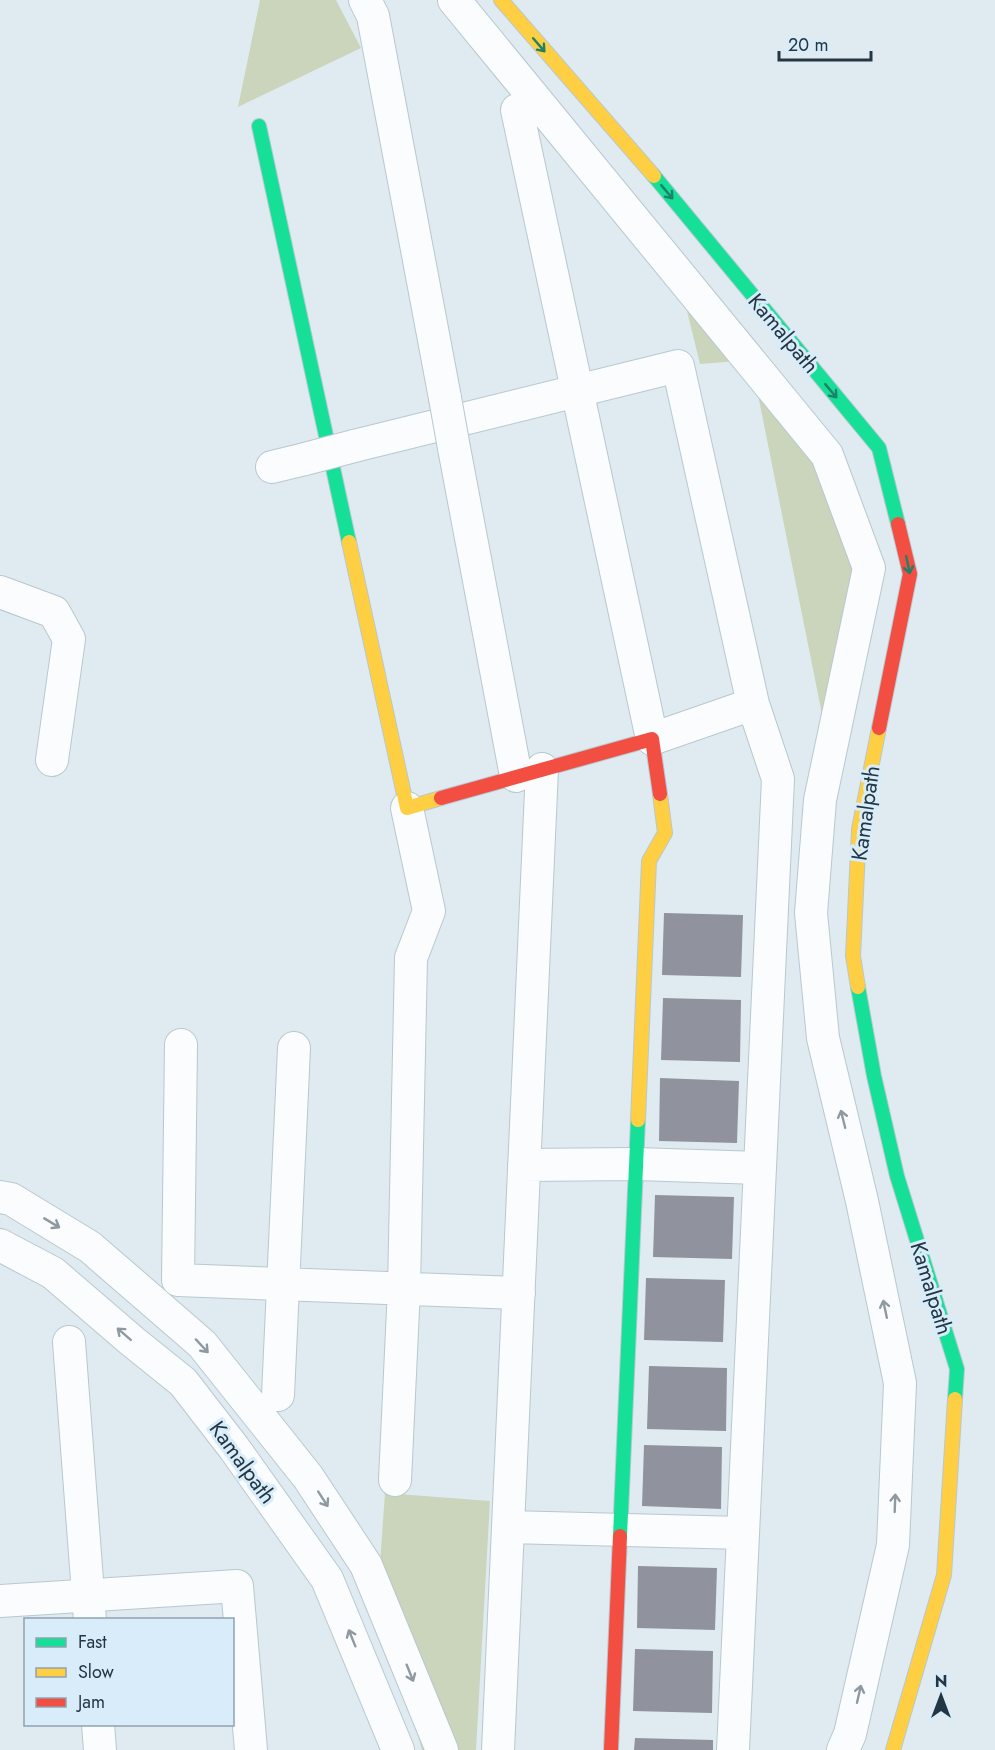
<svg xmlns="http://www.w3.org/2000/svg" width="995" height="1750" viewBox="0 0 995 1750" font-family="Jost,sans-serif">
	<rect width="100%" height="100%" fill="#e0ebf1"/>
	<!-- green -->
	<path fill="#cbd5bb" d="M260 0H336L361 48 238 107Z
		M673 254 835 439 869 561 833 769 751 360 700 364Z
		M385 1493 490 1501 476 1750H422L378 1592Z"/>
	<!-- building -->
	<path fill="#90929d" d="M664 913 743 915 741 977 662 975Z
		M663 998 741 1000 740 1062 661 1060Z
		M660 1078 739 1081 737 1143 659 1141Z
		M655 1195 734 1197 732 1259 653 1257Z
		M646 1278 725 1280 723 1342 644 1340Z
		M649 1366 727 1368 726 1431 647 1429Z
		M644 1445 722 1447 721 1509 642 1506Z
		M638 1566 717 1568 715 1630 637 1628Z
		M635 1649 713 1651 712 1713 633 1711Z
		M635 1738 713 1740V1750H634Z"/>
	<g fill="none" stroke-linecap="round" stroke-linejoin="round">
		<defs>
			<path id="street" d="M365 0 373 16 445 398
				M454 0 827 455 869 568 820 800 811 913 823 1038 862 1201 900 1383 893 1545 850 1734 843 1750
				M354 446 678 366 753 704 652 739 517 110
				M454 448 516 776
				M272 467 305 459
				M0 592 54 612 69 639 52 760
				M181 1045 178 1280 519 1293
				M524 1165 636 1164 760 1168
				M0 1197 11 1199 90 1247 202 1344 308 1477 366 1565 442 1750
				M0 1245 53 1273 132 1341 183 1382 234 1448 327 1579 398 1750
				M69 1342 90 1620
				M278 1395 294 1048
				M395 1480 404 1288 411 958 429 911 407 808
				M508 1527 743 1533
				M0 1601 237 1586 251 1750
				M98 1724 100 1750
				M498 1750 542 769
				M733 1750 778 779 753 704"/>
			<path id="fast" d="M259 126 349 542
				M654 176 879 448 898 524
				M858 987 874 1076 897 1176 957 1369 955 1399
				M620 1536 638 1120"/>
			<path id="slow" d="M501 0 654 176
				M349 542 407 808 441 798
				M858 987 853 956 859 829 879 728
				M638 1120 649 861 665 833 660 794
				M893 1750 944 1575 955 1399"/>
			<path id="jam" d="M879 728 910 574 898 524
				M441 798 652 739 660 794
				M611 1750 620 1536"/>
		</defs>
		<!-- street casing -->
		<use href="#street" stroke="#b8c8d0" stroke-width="34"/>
		<!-- fast casing -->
		<use href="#fast" stroke="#b8c8d0" stroke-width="16"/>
		<!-- slow casing -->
		<use href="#slow" stroke="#b8c8d0" stroke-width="16"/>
		<!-- jam casing -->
		<use href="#jam" stroke="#b8c8d0" stroke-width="16"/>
		<!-- street -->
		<use href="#street" stroke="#fafcfd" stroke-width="32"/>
		<!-- fast -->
		<use href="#fast" stroke="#16e098" stroke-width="14"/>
		<!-- slow -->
		<use href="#slow" stroke="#ffcf43" stroke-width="14"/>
		<!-- jam -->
		<use href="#jam" stroke="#f24e42" stroke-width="14"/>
		<defs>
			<path id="street-bridge" d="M445 398 454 448
				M305 459 354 446"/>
		</defs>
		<!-- street-bridge casing -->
		<use href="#street-bridge" stroke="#b8c8d0" stroke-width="34" stroke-linecap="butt"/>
		<!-- street-bridge -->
		<use href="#street-bridge" stroke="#fafcfd" stroke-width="32"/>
	</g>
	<!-- one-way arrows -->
	<defs><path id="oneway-shaft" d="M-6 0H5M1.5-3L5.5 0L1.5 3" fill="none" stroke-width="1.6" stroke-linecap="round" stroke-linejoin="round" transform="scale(1.5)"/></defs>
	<g stroke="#1d8269">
		<use href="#oneway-shaft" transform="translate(539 45) rotate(49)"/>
		<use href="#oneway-shaft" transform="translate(667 192) rotate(50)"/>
		<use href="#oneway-shaft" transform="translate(831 391) rotate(50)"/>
		<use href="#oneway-shaft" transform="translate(908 565) rotate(78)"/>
	</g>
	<g stroke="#8e99a0">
		<use href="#oneway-shaft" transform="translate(843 1119) rotate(-104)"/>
		<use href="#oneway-shaft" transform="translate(52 1223) rotate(31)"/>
		<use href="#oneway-shaft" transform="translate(885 1309) rotate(-102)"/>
		<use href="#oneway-shaft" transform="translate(124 1334) rotate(-139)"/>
		<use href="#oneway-shaft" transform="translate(202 1346) rotate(47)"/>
		<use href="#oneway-shaft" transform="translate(323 1499) rotate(57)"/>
		<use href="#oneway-shaft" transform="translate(895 1503) rotate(-88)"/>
		<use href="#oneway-shaft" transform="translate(352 1638) rotate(-112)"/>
		<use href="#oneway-shaft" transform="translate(410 1673) rotate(68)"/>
		<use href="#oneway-shaft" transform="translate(859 1694) rotate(-77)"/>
	</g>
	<g text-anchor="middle" stroke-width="6" stroke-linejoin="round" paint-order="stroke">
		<!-- street labels -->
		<g font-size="22" fill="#223643" stroke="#d8ecf9">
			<text transform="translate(784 333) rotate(50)" y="8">Kamalpath</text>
			<text transform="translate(865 813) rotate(-82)" y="8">Kamalpath</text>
			<text transform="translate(932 1288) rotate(73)" y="8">Kamalpath</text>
			<text transform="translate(243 1462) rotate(54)" y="8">Kamalpath</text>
		</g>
	</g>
	<!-- legend -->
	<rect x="24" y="1618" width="210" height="108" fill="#d8ecf9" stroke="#8fa3b0" stroke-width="1.5"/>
	<rect x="36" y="1638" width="30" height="9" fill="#16e098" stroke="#8fa3b0" stroke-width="1.5"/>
	<text x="78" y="1648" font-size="18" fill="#223643">Fast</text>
	<rect x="36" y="1668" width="30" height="9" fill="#ffcf43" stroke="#8fa3b0" stroke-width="1.5"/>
	<text x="78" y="1678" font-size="18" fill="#223643">Slow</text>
	<rect x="36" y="1698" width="30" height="9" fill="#f24e42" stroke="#8fa3b0" stroke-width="1.5"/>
	<text x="78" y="1708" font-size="18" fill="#223643">Jam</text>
	<!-- north arrow -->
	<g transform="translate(941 1696)" stroke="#d8ecf9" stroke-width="4.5" paint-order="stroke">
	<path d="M0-4.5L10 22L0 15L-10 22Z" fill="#223643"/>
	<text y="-9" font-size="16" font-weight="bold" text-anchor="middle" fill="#223643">N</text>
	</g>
	<!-- scale -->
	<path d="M779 51v9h92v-9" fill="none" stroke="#223643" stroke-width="3"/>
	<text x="788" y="51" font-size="18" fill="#223643" stroke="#d8ecf9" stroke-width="4.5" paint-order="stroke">20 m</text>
</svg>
